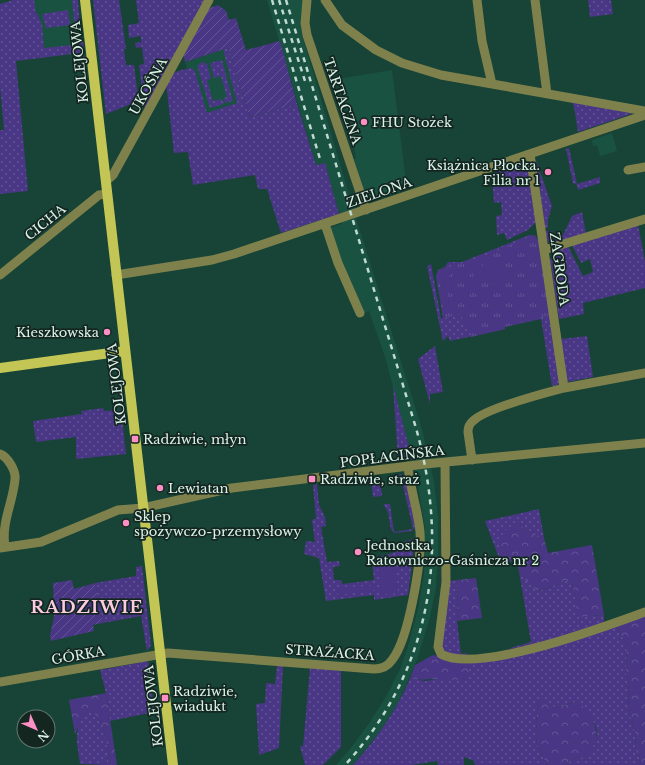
<svg xmlns="http://www.w3.org/2000/svg" width="645" height="765" viewBox="0 0 645 765" font-family="'Libre Baskerville',serif">
	<defs>
		<pattern id="grass-dots" width="8" height="8" patternUnits="userSpaceOnUse"><rect width="8" height="8" fill="#493684"/><path d="M2 2h.1M6 6h.1" fill="none" stroke="#635495" stroke-width="1.8" stroke-linecap="round"/></pattern>
		<pattern id="forest-crowns" width="20" height="18" patternUnits="userSpaceOnUse"><rect width="20" height="18" fill="#493684"/><path d="M2 6a3 3 0 1 1 6 0M12 15a3 3 0 1 1 6 0" fill="none" stroke="#635495"/></pattern>
		<pattern id="park-tufts" width="24" height="20" patternUnits="userSpaceOnUse"><rect width="24" height="20" fill="#493684"/><path d="M3 7l-1-3M5 7V3M7 7l1-3M15 17l-1-3M17 17v-4M19 17l1-3" fill="none" stroke="#635495"/></pattern>
		<pattern id="garden-furrows" width="10" height="10" patternUnits="userSpaceOnUse"><rect width="10" height="10" fill="#493684"/><path d="M-1 1l2-2M0 10L10 0M9 11l2-2" fill="none" stroke="#635495"/></pattern>
	</defs>
	<rect width="100%" height="100%" fill="#174436"/>
	<!-- built -->
	<path fill="#1a5242" d="M25 0H74L80 53 32 59Z
		M267 0H303L300 21 302 35 356 218 422 429 434 481 438 518V552L436 587 430 617 417 660 398 703 381 730 353 765H336L350 749 370 722 387 695 401 667 409 643 418 609 424 574 425 527 416 475 386 360 369 311 364 313 342 266 329 228 342 224 325 164 316 165Z
		M228 48 248 111 204 124 185 62Z
		M392 70 407 189 368 202 354 159 356 158 348 113 338 79Z
		M612 133 617 151 600 156 597 145 593 146 592 140Z"/>
	<!-- grass -->
	<path fill="url(#grass-dots)" d="M13 0H34L36 13 38 15 42 25 44 48 72 45 71 39 83 40 87 85H84L80 53 16 61 28 191 0 194V130H4L0 86V4Z
		M72 0H78L80 30H75Z
		M93 0H119L126 49H124L126 65H134L138 97 136 102 106 114Z
		M136 0H206L146 111 144 106 139 65 144 64 142 47 136 48 135 43 141 42V36L129 38 128 25 139 23Z
		M588 0H611L613 14 590 17Z
		M68 10 70 25 46 28 42 14Z
		M228 48 250 117 297 104 316 165 325 163 339 214 281 233 267 189H258L255 175 193 185 188 152 174 153 166 83C175 70 177 71 191 68L195 71 207 113 237 103 223 49Z
		M222 60 233 101 225 103 224 98 227 97 221 76 214 78 210 63Z
		M202 62 207 64 211 79 207 80 213 101 222 99 224 104 210 108 197 66Z
		M571 100 632 112 631 114 578 132 574 107Z
		M569 148 577 184 600 177V183L578 190 577 185 573 183 566 149Z
		M536 160 552 206 548 220V228H545Z
		M527 162 537 221 528 230 507 240 504 233 497 235 496 216 502 215 501 202 494 203 492 174Z
		M582 212 586 234 550 244 547 240 545 231H552L554 235H563L572 216Z
		M638 225 645 261V288L583 303 584 314 559 319 550 260 559 249 568 246 583 276 593 272 590 259 581 263 572 245Z
		M529 235 536 236 533 242 484 256 546 292 560 379 558 385 552 386 541 319 505 327V329L450 341 448 336 443 341 427 266 431 264 441 318H443L436 277 438 270 445 267 448 262H462Z
		M587 336 593 377 567 382 561 339Z
		M435 346 443 392 430 394V404L418 359Z
		M393 385 412 459 398 460Z
		M103 408 104 411 121 410 126 454 76 459V437L36 442 33 421 82 414 81 411Z
		M401 474C410 484 413 515 415 528L412 531 394 533C387 527 392 513 383 504H390L394 532 413 529 401 477 398 475Z
		M380 477 382 496 373 497 371 482 358 483V479Z
		M317 484 319 505 325 517 326 526 321 527 327 562 339 561 340 566 333 567 334 580H341L342 584 374 580 372 562 374 558 393 553 406 541 415 539 408 595 374 600V595L326 601 319 558 304 554 306 541 315 542 312 520 316 518 313 485Z
		M539 509 544 538 537 536 521 526 503 553 517 560 501 563 485 521Z
		M142 566 151 645 147 651 141 616 103 623 95 583 136 576V567Z
		M519 572 537 591 546 589 566 580 573 586 575 597 593 616 604 615V622L600 625 549 641 511 649 510 648 531 642Z
		M458 580 457 621 461 654 467 653V657H454L443 649 441 643 450 581Z
		M615 625 627 645 626 671 629 691 628 709 635 733 636 750 640 757 639 765H564L576 758 585 757C588 752 594 746 596 741 602 725 585 712 576 702L556 708 538 701 536 724 538 733 536 742 547 765H475L474 761 464 757V765H438L437 761 412 765H353C376 739 397 710 410 678L426 681 437 679H464L468 674 466 662Z
		M148 661 154 712 110 721 106 693 100 670Z
		M277 666H283L279 748 259 755 256 704 265 703 266 683 275 684Z
		M310 668 341 671V747L323 765H305L300 746H303Z
		M89 711 93 712 102 723 110 756 104 764H80C77 742 73 733 85 712Z"/>
	<!-- forest -->
	<path fill="url(#forest-crowns)" d="M515 524C526 527 533 535 544 538L548 553 592 545 604 615 580 617 577 612 573 586 566 580 546 589 536 591 519 572 517 560 503 553 499 549C500 536 503 530 515 524Z
		M476 578 482 618 457 621 458 580Z
		M645 615V765H639L640 757 636 750 635 733 628 709 629 691 626 671 627 645 615 625Z
		M433 655 466 662C479 686 449 679 438 679 428 679 420 681 410 678L415 665Z
		M106 693 117 765H81L104 764 110 756 102 723 93 712H85L75 734 69 700Z
		M538 700H544L556 708 576 702 585 707 592 718 596 730 597 740 590 752 585 757 576 758 564 765H547L536 742 538 733 536 724Z"/>
	<!-- park -->
	<path fill="url(#park-tufts)" d="M534 235 538 240 550 315 505 327V329L471 337 470 330 465 328 461 314 445 318 436 275 439 270 479 258Z"/>
	<!-- garden -->
	<path fill="url(#garden-furrows)" d="M218 5 226 11 229 20 236 18 246 50 280 41 297 104 250 117 228 48 185 62 183 53 207 9Z
		M72 580 74 589 95 583 103 623 93 625 94 631 51 641 50 635 54 617 53 583Z"/>
	<!-- pitch -->
	<path fill="#493684" fill-rule="evenodd" d="M501 258 504 279 485 282 482 261Z
		M468 263H472L476 268 481 302 474 307 460 302 453 311H448L444 307 445 274 450 270 462 269ZM469 267 472 269 475 282 471 280 470 281 476 289 477 302 474 304 461 298 455 301 449 308 448 292 454 291 462 295 465 289 450 284 448 277 452 273H464Z
		M394 558 398 593 381 595 377 560Z
		M376 585 377 590 338 595 337 589Z"/>
	<g fill="none" stroke-linecap="round" stroke-linejoin="round">
		<!-- minor -->
		<path stroke="#7f814d" stroke-width="9" d="M307 0 305 23 307 35 366 210
			M325 0 342 25 376 50 402 63 441 75 645 111
			M477 0 482 41 492 84
			M535 0 547 94
			M530 154 564 388 645 373
			M628 170 645 167
			M106 181 113 175 209 0
			M325 224 338 263 360 313
			M544 250 645 219
			M0 275 99 195 107 194
			M116 275 212 260 234 254 645 115
			M0 454C8 457 16 471 15 479 13 503 1 522 5 547
			M472 460 468 432C468 427 469 424 473 421 486 408 545 393 564 388
			M445 463 446 582 438 647 441 654C477 675 606 626 645 612
			M0 548 41 542 118 510 143 508 232 488 425 464 645 443
			M0 682 168 653 374 669C382 669 388 666 392 660 409 639 422 560 420 532 418 510 410 489 408 466"/>
		<!-- major -->
		<path stroke="#c3c654" stroke-width="10" d="M85 0 173 765
			M0 368 125 351"/>
		<!-- rail -->
		<path stroke="#bfdad0" stroke-width="2.5" stroke-dasharray="5 5" stroke-linecap="butt" d="M272 0 320 159
			M279 0 305 81
			M286 0 416 428C450 549 432 670 345 765"/>
	</g>
	<!-- markers -->
	<g fill="#fc8fc3" stroke="#142620" stroke-width="1.5">
		<circle cx="364" cy="122" r="4"/>
		<circle cx="548" cy="172" r="4"/>
		<circle cx="107" cy="332" r="4"/>
		<rect x="131" y="435" width="8" height="8" rx="2"/>
		<rect x="308" y="475" width="8" height="8" rx="2"/>
		<circle cx="160" cy="488" r="4"/>
		<circle cx="126" cy="523" r="4"/>
		<circle cx="358" cy="552" r="4"/>
		<rect x="161" y="694" width="8" height="8" rx="2"/>
	</g>
	<g text-anchor="middle" stroke-width="3.5" stroke-linejoin="round" paint-order="stroke">
		<!-- street labels -->
		<g font-size="13" fill="#daf2e9" stroke="#142620">
			<text transform="translate(79 62) rotate(-96)" y="5">KOLEJOWA</text>
			<text transform="translate(148 86) rotate(-61)" y="5">UKOŚNA</text>
			<text transform="translate(343 101) rotate(71)" y="5">TARTACZNA</text>
			<text transform="translate(379 192) rotate(-19)" y="5">ZIELONA</text>
			<text transform="translate(45 222) rotate(-39)" y="5">CICHA</text>
			<text transform="translate(560 269) rotate(82)" y="5">ZAGRODA</text>
			<text transform="translate(116 384) rotate(-97)" y="5">KOLEJOWA</text>
			<text transform="translate(392 456) rotate(-7)" y="5">POPŁACIŃSKA</text>
			<text transform="translate(330 652) rotate(4)" y="5">STRAŻACKA</text>
			<text transform="translate(78 655) rotate(-10)" y="5">GÓRKA</text>
			<text transform="translate(153 706) rotate(-97)" y="5">KOLEJOWA</text>
		</g>
		<!-- poi labels -->
		<g font-size="13" fill="#daf2e9" stroke="#142620" text-anchor="start">
			<text x="372" y="127">FHU Stożek</text>
			<text x="540" y="170" text-anchor="end">Książnica Płocka.<tspan x="540" dy="15">Filia nr 1</tspan></text>
			<text x="99" y="337" text-anchor="end">Kieszkowska</text>
			<text x="143" y="444">Radziwie, młyn</text>
			<text x="320" y="484">Radziwie, straż</text>
			<text x="168" y="493">Lewiatan</text>
			<text x="134" y="521">Sklep<tspan x="134" dy="15">spożywczo-przemysłowy</tspan></text>
			<text x="366" y="550">Jednostka<tspan x="366" dy="15">Ratowniczo-Gaśnicza nr 2</tspan></text>
			<text x="173" y="696">Radziwie,<tspan x="173" dy="15">wiadukt</tspan></text>
		</g>
		<!-- district labels -->
		<g font-size="17" font-weight="bold" letter-spacing="1" fill="#fccce1" stroke="#142620">
			<text x="87" y="613">RADZIWIE</text>
		</g>
	</g>
	<!-- north arrow -->
	<g transform="translate(36 729) rotate(135)"><circle r="19" fill="#142620" stroke="#637870"/>
	<path d="M0-3L7 15L0 10L-7 15Z" fill="#fc8fc3"/>
	<text y="-6" font-size="11" font-weight="bold" text-anchor="middle" fill="#daf2e9">N</text>
	</g>
</svg>
